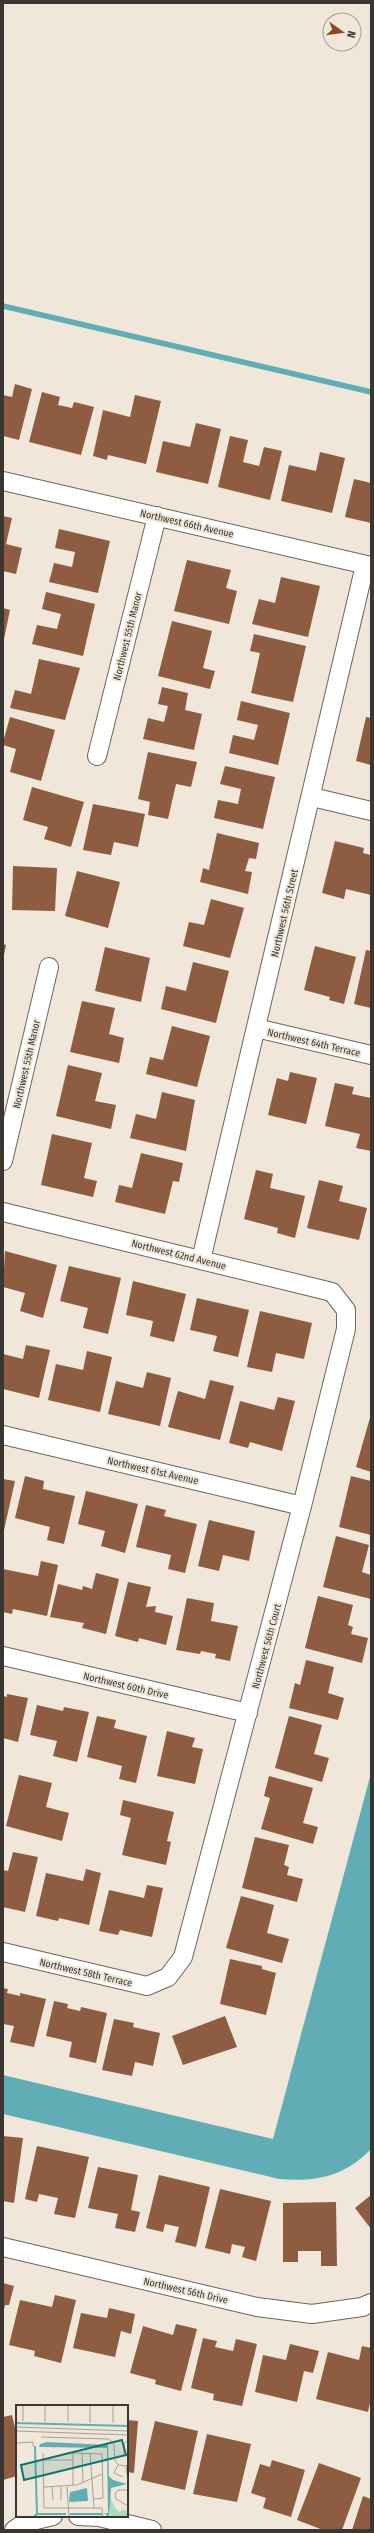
<svg xmlns="http://www.w3.org/2000/svg" width="374" height="2533" viewBox="0 0 374 2533" font-family="'Fira Sans Condensed',sans-serif">
	<rect width="100%" height="100%" fill="#f0e7da"/>
	<!-- water -->
	<path fill="#60adb5" d="M371 1773V2149C344 2177 316 2182 279 2179L3 2114V2075L273 2139Z"/>
	<g fill="none" stroke-linecap="round" stroke-linejoin="round">
		<!-- stream -->
		<path stroke="#60adb5" stroke-width="5.5" d="M3 306 371 392"/>
	</g>
	<!-- building -->
	<path fill="#8e5d41" d="M15 384 32 389 19 440 3 436V395L12 397Z
		M42 392 60 397 58 405 72 408 74 402 94 407 81 455 29 442Z
		M135 395 161 401 146 464 108 455 107 460 93 456 103 410 130 417Z
		M196 423 221 429 208 484 156 472 163 441 190 447Z
		M230 436 248 440 243 462 259 466 264 447 282 451 270 500 218 487Z
		M320 452 345 458 332 513 281 501 289 465 316 471Z
		M354 479 371 483V523L345 517Z
		M3 516 12 518 6 544 22 548 16 574 3 571Z
		M59 529 110 541 98 593 49 582 54 563 72 567 75 552 55 548Z
		M187 560 231 570 226 588 237 591 229 624 174 611Z
		M281 577 320 586 308 637 252 624 259 599 275 603Z
		M46 592 95 604 83 656 32 644 37 625 57 629 61 614 42 609Z
		M3 608 10 610 4 639H3Z
		M172 621 212 631 203 668 215 671 210 689 158 676Z
		M254 634 306 646 293 702 251 693 260 653 250 651Z
		M39 659 80 668 65 720 10 708 15 690 31 694Z
		M162 687 188 693 185 710 202 714 194 750 143 739 148 718 164 722 168 706 158 704Z
		M241 701 290 713 278 765 229 753 233 735 254 740 258 725 237 720Z
		M10 717 55 730 41 781 10 772 16 749 3 745V742Z
		M366 717 371 718V765L356 761Z
		M148 752 197 762 191 787 176 784 168 819 148 815 150 802 138 799Z
		M225 766 275 777 263 829 214 818 218 800 238 804 241 789 220 784Z
		M32 787 84 802 71 847 44 839 48 827 23 820Z
		M93 804 145 814 138 847 114 842 111 855 83 850Z
		M217 833 259 843 256 859 249 858 245 871 252 872 248 894 200 882 203 868 209 870Z
		M335 841 364 848 363 853 371 855V895L346 889 344 899 322 893Z
		M13 866 57 868 55 911 12 910Z
		M77 871 120 882 108 928 65 916Z
		M211 899 244 908 230 958 183 946 189 922 204 925Z
		M3 944 6 945 4 955 3 954Z
		M315 946 356 957 344 1004 329 1000 330 997 304 990Z
		M105 947 150 958 141 1002 95 991Z
		M366 950 371 951V1008L354 1004Z
		M193 962 229 971 216 1023 161 1009 166 986 186 991Z
		M82 1001 115 1008 109 1034 124 1038 119 1063 70 1052Z
		M172 1026 210 1036 197 1087 146 1074 150 1057 163 1060Z
		M68 1065 102 1073 95 1101 116 1105 111 1129 56 1116Z
		M290 1072 317 1078 306 1124 268 1115 277 1078 288 1081Z
		M335 1083 354 1087 352 1094 371 1098V1151L356 1148 360 1134 325 1126Z
		M162 1092 195 1100 186 1151 130 1138 136 1114 156 1119Z
		M52 1134 92 1143 84 1178 97 1181 93 1197 41 1185Z
		M141 1153 183 1163 179 1182 173 1181 165 1214 115 1202 119 1185 132 1188Z
		M256 1170 273 1174 270 1188 305 1196 295 1238 277 1233 278 1228 244 1219Z
		M319 1180 343 1186 339 1201 367 1208 359 1240 307 1228Z
		M5 1251 57 1265 43 1318 20 1311 25 1293 3 1287Z
		M69 1266 121 1278 108 1334 83 1328 88 1308 60 1301Z
		M133 1281 186 1294 174 1342 150 1336 153 1321 126 1315Z
		M197 1298 249 1310 238 1357 213 1351 217 1336 190 1330Z
		M260 1311 312 1323 304 1359 276 1353 272 1372 247 1367Z
		M26 1345 50 1350 39 1398 3 1389V1354L23 1359Z
		M87 1351 112 1357 100 1412 48 1400 56 1364 83 1370Z
		M147 1372 171 1378 160 1426 108 1414 116 1381 143 1388Z
		M210 1380 234 1386 220 1440 168 1427 178 1391 205 1399Z
		M278 1397 295 1401 282 1451 250 1442 248 1448 229 1443 240 1401 274 1410Z
		M371 1414V1472L356 1467Z
		M25 1476 44 1481 43 1489 75 1496 64 1544 47 1540 50 1527 15 1518Z
		M351 1476 371 1481V1535L339 1527Z
		M3 1479 15 1481 4 1530H3Z
		M86 1491 138 1504 125 1553 101 1546 105 1531 78 1524Z
		M146 1505 166 1510 164 1516 197 1524 185 1573 168 1569 171 1555 136 1547Z
		M209 1520 255 1531 249 1561 223 1555 219 1571 198 1566Z
		M336 1536 369 1545 362 1572 371 1575V1599L323 1587Z
		M41 1561 58 1565 47 1616 13 1609 12 1614 3 1612V1569L38 1576Z
		M96 1573 119 1579 106 1634 82 1628 84 1623 50 1617 58 1584 82 1590 83 1586 92 1589Z
		M128 1582 151 1587 146 1607 156 1606 155 1612 173 1616 166 1645 139 1638 138 1642 115 1636Z
		M318 1596 353 1605 348 1625 353 1627 351 1634 368 1638 362 1663 305 1648Z
		M187 1598 214 1603 211 1621 238 1626 230 1661 215 1658 216 1654 201 1651 200 1654 176 1650Z
		M306 1660 334 1667 328 1693 344 1698 338 1720 289 1708 295 1683 300 1685Z
		M7 1694 28 1698 18 1742 3 1738V1696L7 1697Z
		M37 1705 63 1711 64 1707 89 1712 77 1762 53 1756 57 1741 30 1735Z
		M97 1716 116 1720 114 1728 147 1736 136 1783 119 1779 122 1766 87 1757Z
		M289 1716 322 1725 314 1754 329 1758 322 1782 275 1768Z
		M167 1731 195 1738 192 1747 203 1749 195 1784 157 1776Z
		M19 1775 52 1783 46 1807 69 1813 62 1841 6 1826Z
		M269 1776 313 1788 303 1823 318 1827 313 1844 261 1829 270 1798 264 1796Z
		M123 1800 174 1812 167 1841 171 1842 166 1865 122 1855 131 1818 120 1815Z
		M255 1837 289 1845 284 1865 289 1867 287 1875 303 1879 297 1902 242 1888Z
		M13 1852 38 1857 25 1912 3 1907V1870L8 1871Z
		M86 1869 101 1873 89 1925 59 1918 58 1921 36 1916 46 1873 83 1881Z
		M147 1885 163 1888 152 1937 120 1930 118 1935 99 1931 109 1890 144 1898Z
		M241 1896 274 1905 267 1933 289 1939 282 1963 226 1948Z
		M230 1959 262 1966V1969L276 1973 266 2015 220 2004Z
		M3 1988 8 1989 7 1993 20 1996V1993L46 1999 34 2047 10 2042 14 2026 3 2024Z
		M54 2001 68 2004 67 2008 80 2011 81 2007 107 2013 96 2063 69 2057 72 2042 46 2036Z
		M225 2016 237 2047 183 2065 172 2036Z
		M114 2019 134 2023 133 2027 160 2033 153 2066 135 2062 132 2076 102 2070Z
		M3 2136 23 2138 14 2203 3 2201Z
		M37 2146 89 2157 75 2218 54 2214 58 2198 39 2194 37 2202 25 2199Z
		M98 2167 138 2175 131 2210 140 2212 135 2232 115 2228 118 2214 88 2208Z
		M159 2175 210 2187 196 2247 175 2242 179 2227 165 2224 163 2232 146 2228Z
		M220 2189 271 2201 256 2261 242 2257 245 2247 232 2244 230 2254 205 2248Z
		M371 2195V2229L355 2208Z
		M336 2202 337 2266H321V2251H298V2262H283V2203Z
		M3 2283 14 2286 9 2305H5L4 2309Z
		M55 2295 76 2300 61 2363 34 2356 35 2351 9 2345 20 2300 52 2307Z
		M109 2308 135 2314 131 2334 121 2331 115 2357 73 2348 81 2313 107 2318Z
		M176 2324 197 2329 181 2391 155 2384 156 2380 130 2373 143 2326 173 2335Z
		M203 2338 217 2341 215 2347 233 2351 236 2339 257 2344 242 2406 213 2400 214 2394 191 2388Z
		M290 2344 319 2351 313 2373 304 2371 297 2402 255 2392 263 2355 286 2360Z
		M362 2346 371 2348V2399L368 2412 316 2399 328 2352 359 2360Z
		M12 2415 17 2436V2476L3 2480V2417Z
		M127 2420 138 2421 134 2473 127 2472Z
		M155 2421 198 2431 185 2490 141 2480Z
		M207 2434 251 2444 237 2502 193 2494Z
		M272 2460 305 2470 291 2517 263 2508 266 2498 251 2493 260 2464 270 2467Z
		M319 2463 361 2478 342 2530H323L297 2520Z
		M363 2496 371 2499V2530H352Z"/>
	<g fill="none" stroke-linecap="round" stroke-linejoin="round">
		<defs>
			<path id="minor" d="M3 481 371 566
				M97 756 157 516
				M312 797 371 811
				M256 1028 371 1055
				M3 1161 49 967
				M3 1212 332 1292 346 1310V1329L302 1506 183 1957 168 1977 147 1986 3 1952
				M201 1260 365 565
				M3 1435 302 1506
				M3 1656 248 1713
				M3 2247 257 2307 312 2314 362 2307 371 2303
				M78 2516 99 2517 152 2530
				M14 2530 24 2523 53 2516"/>
		</defs>
		<!-- minor casing -->
		<use href="#minor" stroke="#6f665b" stroke-width="20"/>
		<!-- minor -->
		<use href="#minor" stroke="#fff" stroke-width="18"/>
	</g>
	<g text-anchor="middle" stroke-width="4" stroke-linejoin="round" paint-order="stroke">
		<!-- street labels -->
		<g font-size="10" fill="#3a3631" stroke="#f0e7da">
			<text transform="translate(187 523) rotate(13)" y="4">Northwest 66th Avenue</text>
			<text transform="translate(127 636) rotate(-76)" y="4">Northwest 55th Manor</text>
			<text transform="translate(284 913) rotate(-77)" y="4">Northwest 56th Street</text>
			<text transform="translate(314 1042) rotate(13)" y="4">Northwest 64th Terrace</text>
			<text transform="translate(26 1064) rotate(-77)" y="4">Northwest 55th Manor</text>
			<text transform="translate(179 1254) rotate(14)" y="4">Northwest 62nd Avenue</text>
			<text transform="translate(153 1470) rotate(13)" y="4">Northwest 61st Avenue</text>
			<text transform="translate(266 1646) rotate(-75)" y="4">Northwest 56th Court</text>
			<text transform="translate(126 1685) rotate(13)" y="4">Northwest 60th Drive</text>
			<text transform="translate(86 1972) rotate(13)" y="4">Northwest 58th Terrace</text>
			<text transform="translate(186 2290) rotate(13)" y="4">Northwest 56th Drive</text>
		</g>
	</g>
	<!-- overview -->
	<g transform="translate(16 2405)">
		<rect width="112" height="112" fill="#f0e7da"/>
		<path d="M93 89 99 103 104 107 107 104 112 107V112H94Z" fill="#abdac3"/>
		<path d="M31 37 92 40 93 71 97 75 111 79 95 83 93 112 88 108H92L91 43 23 42 24 39ZM71 83 72 96 53 97 54 87Z" fill="#60adb5"/>
		<path fill="none" stroke="#60adb5" stroke-width="2" d="M0 18 112 21M19 41 21 109M54 109H86M18 112 21 109H50"/>
		<path fill="none" stroke="#a7a096" stroke-width="1" d="M7 0V16M29 0V17M52 0V17M74 0V18M97 0V18M0 22 112 26M0 26 112 30M25 32 93 34 98 40 99 56 103 60 112 61M112 35 108 39V48L112 51M0 38 17 37V41M27 48 28 103H86L87 112M66 48 67 78M74 48 78 103M27 55H57M102 60 98 68 107 72M110 61 112 76M57 81V48L86 49 87 93 78 94M28 82 61 80 86 69M36 82 37 95M45 82V95M51 82 53 112M112 85H102L99 89 100 94 112 101"/>
		<path fill="#0f766e" fill-opacity="0.15" stroke="#0f766e" stroke-width="2" d="M106 35 110 50 8 75 5 60Z"/>
		<rect width="112" height="112" fill="none" stroke="#3a3631" stroke-width="2"/>
	</g>
	<!-- border -->
	<rect width="374" height="2533" fill="none" stroke="#3a3631" stroke-width="8"/>
	<!-- north arrow -->
	<g transform="translate(342 32) rotate(104)"><circle r="19" fill="#f0e7da" stroke="#a7a096"/>
	<path d="M0-3L7 15L0 10L-7 15Z" fill="#8e4822"/>
	<text y="-6" font-size="11" font-weight="bold" text-anchor="middle" fill="#3a3631">N</text>
	</g>
</svg>
